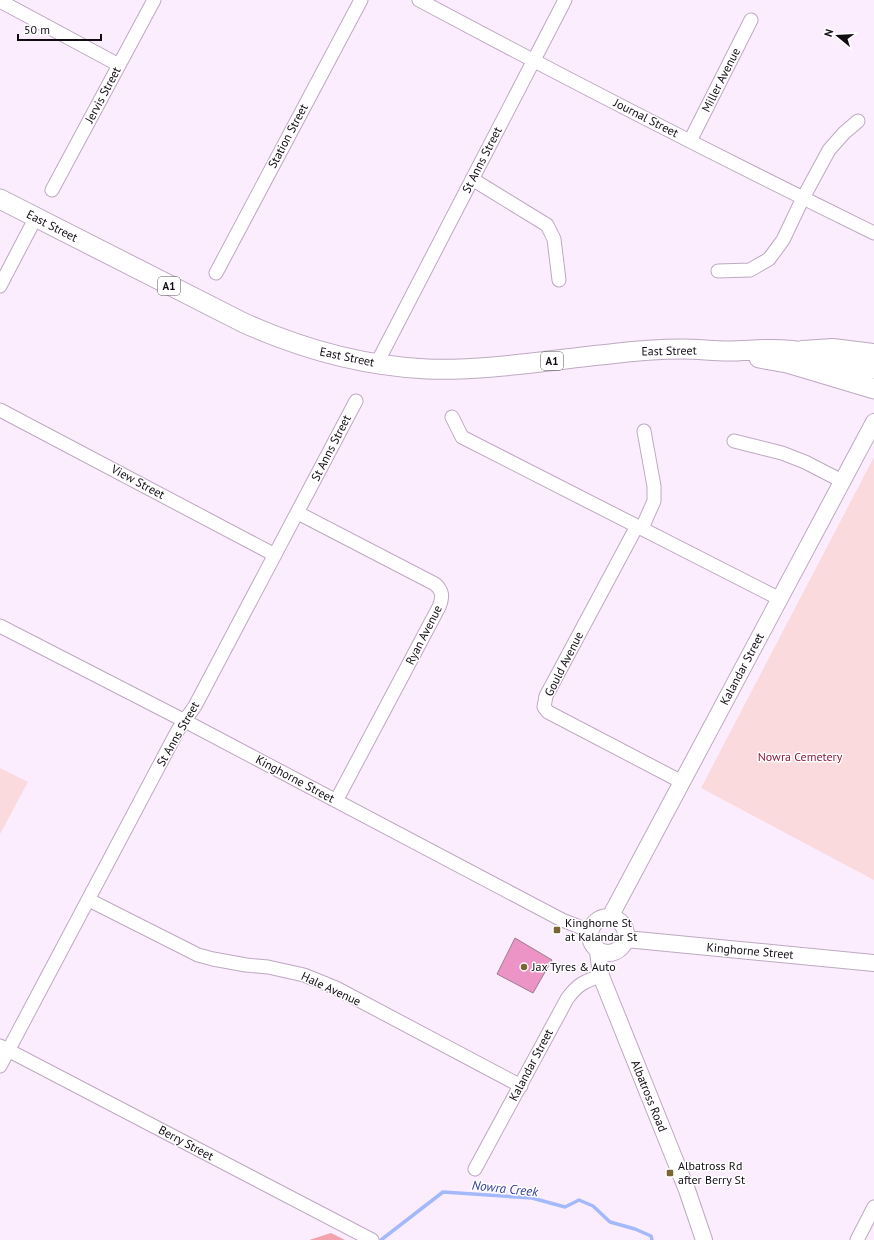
<svg xmlns="http://www.w3.org/2000/svg" width="874" height="1240" viewBox="0 0 874 1240" font-family="'PT Sans',sans-serif">
	<rect width="100%" height="100%" fill="#fbedfe"/>
	<!-- green -->
	<path fill="#fadadd" d="M874 457V880L701 788Z
		M0 768 28 782 0 834Z"/>
	<!-- forest -->
	<path fill="#f4a3ae" d="M331 1233 345 1240H309Z"/>
	<g fill="none" stroke-linecap="round" stroke-linejoin="round">
		<!-- stream -->
		<path stroke="#a4b9fc" stroke-width="3.5" d="M381 1240 443 1192 532 1198 565 1207 579 1200 593 1206 610 1222 635 1229 651 1236 652 1240"/>
	</g>
	<!-- building -->
	<path fill="#ec94c6" stroke="#9a7c8c" d="M515 938 552 960 533 993 497 974Z"/>
	<g fill="none" stroke-linecap="round" stroke-linejoin="round">
		<defs>
			<path id="minor" d="M419 0C569 80 721 158 874 233
				M0 1 119 65
				M690 141 751 20
				M472 179 547 225 554 239 559 280
				M52 190 154 0
				M718 271 750 270 769 259 783 240 803 198 829 150 844 133 858 121
				M216 273 361 0
				M0 286 36 217
				M377 363 565 0
				M0 410 275 555
				M452 417 462 437 780 599
				M734 441 782 453 805 462 842 481
				M298 513 435 584C443 591 443 597 439 607L336 801
				M637 526 546 696 544 707 548 712 682 782
				M642 528 654 501V486L644 431
				M0 626 185 721 562 920 590 931
				M89 900 198 955 213 959 246 965 268 967 304 975 336 988 521 1086
				M0 1046 372 1240
				M0 1066 178 730 195 706 356 401
				M475 1169 567 999C577 985 584 981 601 976
				M857 1240 874 1207"/>
			<path id="major" d="M802 349 833 347 874 352
				M590 935a18 18 0 1 1 36 0a18 18 0 1 1-36 0Z
				M610 917 874 422
				M626 939 874 963
				M598 951 601 976 687 1190 704 1240"/>
			<path id="highway" d="M0 199 244 323C302 349 364 366 427 369 488 371 549 360 610 354 634 351 659 349 683 349 698 349 713 351 728 351 747 351 767 348 786 350 794 350 801 352 808 354 831 358 852 363 874 369
				M759 358 787 363 874 389"/>
		</defs>
		<!-- minor casing -->
		<use href="#minor" stroke="#bea8c2" stroke-width="15"/>
		<!-- major casing -->
		<use href="#major" stroke="#bea8c2" stroke-width="18"/>
		<!-- highway casing -->
		<use href="#highway" stroke="#bea8c2" stroke-width="21"/>
		<!-- minor -->
		<use href="#minor" stroke="#fff" stroke-width="13"/>
		<!-- major -->
		<use href="#major" stroke="#fff" stroke-width="16"/>
		<!-- highway -->
		<use href="#highway" stroke="#fff" stroke-width="19"/>
	</g>
	<!-- markers -->
	<g fill="#7b6535" stroke="#fff" stroke-width="1.5">
		<rect x="553" y="926" width="8" height="8" rx="2"/>
		<circle cx="524" cy="967" r="4"/>
		<rect x="666" y="1169" width="8" height="8" rx="2"/>
	</g>
	<g text-anchor="middle" stroke-width="3" stroke-linejoin="round" paint-order="stroke">
		<!-- shield labels -->
		<g fill="#fff" stroke="#59545a" stroke-width="1">
			<rect x="158" y="277" width="22" height="18" rx="3"/>
			<rect x="541" y="352" width="22" height="18" rx="3"/>
		</g>
		<g font-size="11" font-weight="bold" fill="#120b14">
			<text x="169" y="290">A1</text>
			<text x="552" y="365">A1</text>
		</g>
		<!-- street labels -->
		<g font-size="12" fill="#120b14" stroke="#fff">
			<text transform="translate(721 80) rotate(-63)" y="4">Miller Avenue</text>
			<text transform="translate(103 95) rotate(-62)" y="4">Jervis Street</text>
			<text transform="translate(646 118) rotate(27)" y="4">Journal Street</text>
			<text transform="translate(288 136) rotate(-62)" y="4">Station Street</text>
			<text transform="translate(482 160) rotate(-63)" y="4">St Anns Street</text>
			<text transform="translate(52 226) rotate(27)" y="4">East Street</text>
			<text transform="translate(669 351) rotate(-1)" y="4">East Street</text>
			<text transform="translate(347 357) rotate(12)" y="4">East Street</text>
			<text transform="translate(331 448) rotate(-63)" y="4">St Anns Street</text>
			<text transform="translate(138 482) rotate(28)" y="4">View Street</text>
			<text transform="translate(424 635) rotate(-63)" y="4">Ryan Avenue</text>
			<text transform="translate(564 664) rotate(-63)" y="4">Gould Avenue</text>
			<text transform="translate(742 669) rotate(-62)" y="4">Kalandar Street</text>
			<text transform="translate(178 734) rotate(-60)" y="4">St Anns Street</text>
			<text transform="translate(295 779) rotate(28)" y="4">Kinghorne Street</text>
			<text transform="translate(750 951) rotate(5)" y="4">Kinghorne Street</text>
			<text transform="translate(331 989) rotate(25)" y="4">Hale Avenue</text>
			<text transform="translate(531 1065) rotate(-62)" y="4">Kalandar Street</text>
			<text transform="translate(649 1096) rotate(68)" y="4">Albatross Road</text>
			<text transform="translate(186 1143) rotate(28)" y="4">Berry Street</text>
		</g>
		<!-- park labels -->
		<g font-size="12" fill="#8d173a" stroke="#fff">
			<text x="800" y="761">Nowra Cemetery</text>
		</g>
		<!-- poi labels -->
		<g font-size="12" fill="#120b14" stroke="#fff" text-anchor="start">
			<text x="565" y="927">Kinghorne St<tspan x="565" dy="14">at Kalandar St</tspan></text>
			<text x="532" y="971">Jax Tyres &amp; Auto</text>
			<text x="678" y="1170">Albatross Rd<tspan x="678" dy="14">after Berry St</tspan></text>
		</g>
		<!-- water labels -->
		<g font-size="13" font-style="italic" fill="#2d3d99" stroke="#fff">
			<text transform="translate(505 1188) rotate(6)" y="5">Nowra Creek</text>
		</g>
	</g>
	<!-- north arrow -->
	<g transform="translate(838 36) rotate(288)" stroke="#ffffff" stroke-width="3" paint-order="stroke">
	<path d="M0-3L7 15L0 10L-7 15Z" fill="#120b14"/>
	<text y="-6" font-size="11" font-weight="bold" text-anchor="middle" fill="#120b14">N</text>
	</g>
	<!-- scale -->
	<path d="M18 34v6h83v-6" fill="none" stroke="#120b14" stroke-width="2"/>
	<text x="24" y="34" font-size="12" fill="#120b14" stroke="#ffffff" stroke-width="3" paint-order="stroke">50 m</text>
</svg>
